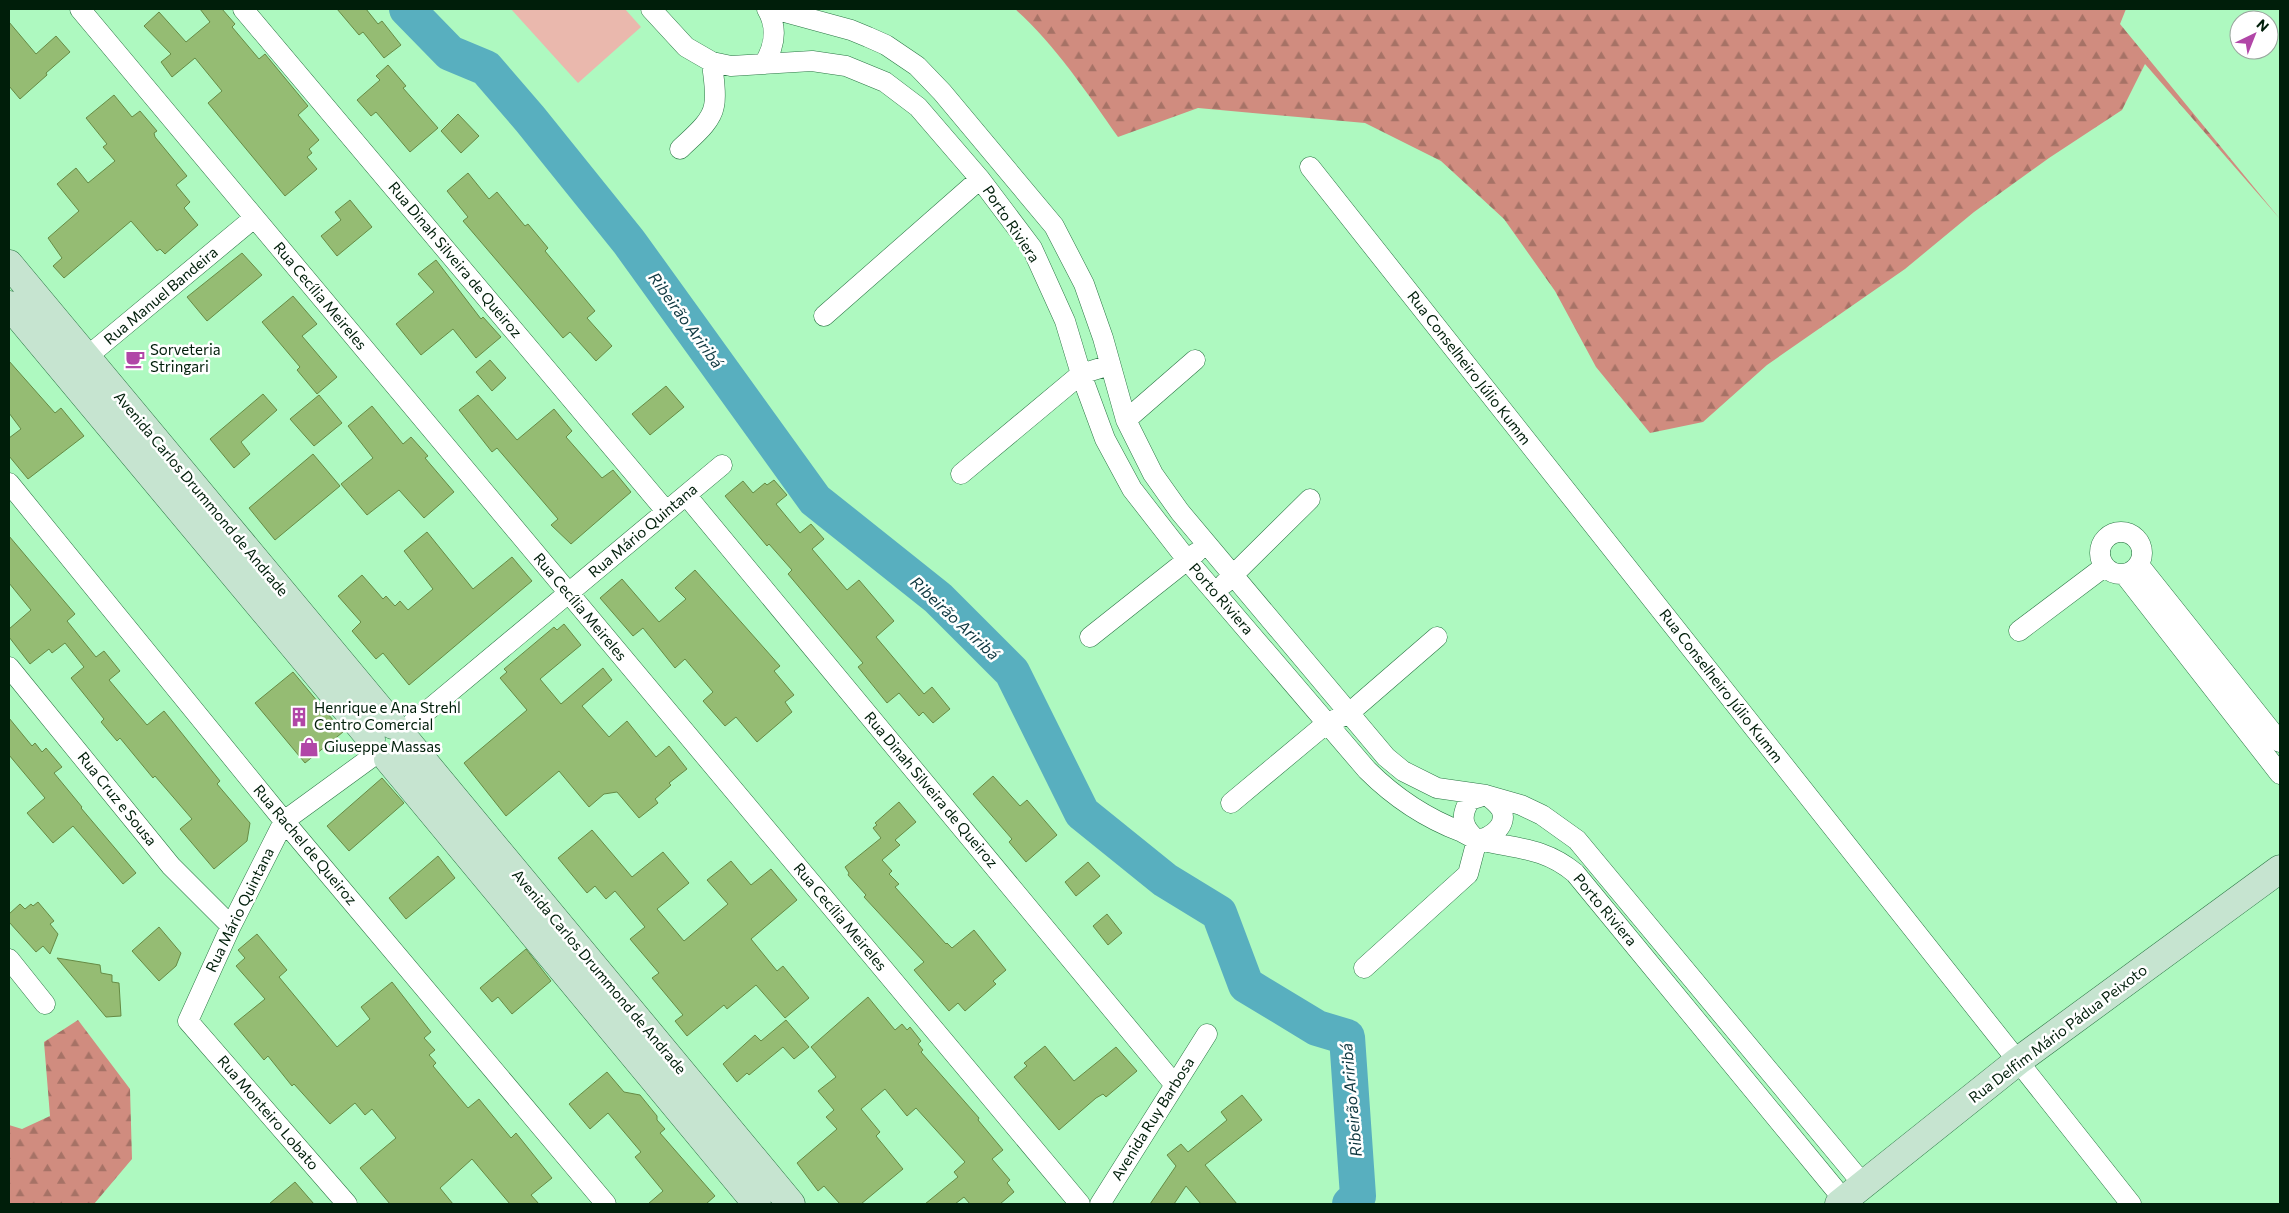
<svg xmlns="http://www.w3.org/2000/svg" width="2289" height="1213" viewBox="0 0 2289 1213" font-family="Commissioner,sans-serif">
	<defs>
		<pattern id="forest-firs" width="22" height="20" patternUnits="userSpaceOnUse" patternTransform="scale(1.25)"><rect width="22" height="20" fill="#d08c7f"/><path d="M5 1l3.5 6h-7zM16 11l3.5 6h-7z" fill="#a67266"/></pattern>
	</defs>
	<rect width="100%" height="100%" fill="#aef9c0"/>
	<!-- forest -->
	<path fill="url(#forest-firs)" d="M1015 9H2126L2120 24 2280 219 2145 64 2122 110 2049 158 1974 212 1905 269 1767 365 1703 422 1650 433 1596 367 1555 291 1504 219 1441 161 1365 123 1198 108 1118 137C1088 94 1054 43 1015 9Z
		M78 1020 130 1089 132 1159 94 1204H9V1125L22 1129 50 1116 44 1042Z"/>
	<!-- pitch -->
	<path fill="#eab8ad" d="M511 9H625L641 27 578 83Z"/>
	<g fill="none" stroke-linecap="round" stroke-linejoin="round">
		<!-- river -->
		<path stroke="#58afbf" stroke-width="36" d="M407 9 450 53 486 68 530 119 629 242 815 500 938 598 1012 672 1082 813 1165 880 1219 913 1246 985 1317 1028 1347 1037 1358 1196 1350 1204"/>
	</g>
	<!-- building -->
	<path fill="#95bc73" stroke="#668b44" d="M200 9H222L235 24 232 27 259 59 265 54 308 106 298 115 319 140 309 149 312 153 307 157 317 169 285 196 208 103 222 91 195 58 172 77 161 62 171 54 144 26 159 12 186 42 210 22Z
		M337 9H366L378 24 382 21 401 45 384 58 363 32 359 35Z
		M9 22 36 54 56 36 70 52 46 73 47 75 20 99 9 86Z
		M388 65 406 86 403 88 438 128 410 152 376 112 371 116 357 100 380 80 376 76Z
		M114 95 132 117 140 111 157 131 154 133 155 137 187 176 176 185 190 202 184 208 198 225 165 254 160 249 157 251 131 221 64 278 53 266 62 258 48 238 79 211 57 184 76 168 88 183 115 161 103 147 107 144 86 118Z
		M458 114 479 136 461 153 441 131Z
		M468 173 489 199 497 192 525 226 528 224 548 248 545 251 595 311 587 318 612 346 596 361 570 332 563 338 463 221 468 217 447 191Z
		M350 200 372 227 337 256 321 236 341 220 335 212Z
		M242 253 262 275 207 321 187 297Z
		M436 260 481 319 483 317 501 337 476 358 453 329 421 355 396 324 434 292 418 274Z
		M293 296 317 324 302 336 337 377 317 394 297 370 300 367 262 322Z
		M490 360 506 378 492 391 476 372Z
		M9 361 55 413 61 408 84 436 28 479 9 456V438L21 429 9 413Z
		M666 386 684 407 650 435 632 414Z
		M263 394 277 410 241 442 250 454 234 468 210 439Z
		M319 395 342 423 314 446 290 419Z
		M478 395 517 440 554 409 572 431 566 437 602 478 613 470 631 492 571 544 551 525 558 519 497 448 492 452 459 410Z
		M372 406 403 444 411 437 428 456 425 458 454 492 424 518 399 490 367 515 341 484 373 458 348 426Z
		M313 454 340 486 275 540 249 508Z
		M774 480 787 495 776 504 800 533 811 524 824 539 812 549 847 590 859 580 894 621 876 637 924 694 932 687 950 709 933 723 923 712 919 716 899 693 887 703 858 667 863 663 788 574 792 570 769 544 767 546 725 496 743 481 753 493 765 483 767 485Z
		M427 532 473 589 512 557 532 581 409 685 383 653 376 659 352 631 361 622 338 596 362 575 383 599 386 596 395 606 400 601 408 610 433 589 404 551Z
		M9 536 75 614 67 621 96 657 104 651 120 671 109 680 147 725 164 711 220 781 217 784 250 823 247 841 214 869 180 829 192 819 155 776 153 778 120 738 117 741 101 722 104 719 71 678 84 667 65 643 52 653 49 649 30 664 9 637V629L31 610 9 583Z
		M695 570 780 666 774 671 794 695 785 702 792 712 757 742 736 717 725 726 703 701 713 692 685 659 675 668 643 628 633 636 600 598 622 579 659 622 686 599 675 588Z
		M564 624 581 645 540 679 561 704 603 668 612 680 582 706 609 737 627 721 656 757 669 746 687 769 669 783 671 785 655 799 658 803 639 818 617 792 604 794 589 807 559 771 506 816 464 763 527 710 500 678 507 672 504 669 554 627 557 630Z
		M293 672 343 732 305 763 255 703Z
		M9 718 32 746 35 743 42 752 46 748 62 767 54 773 82 807 81 808 136 873 123 884 73 826 53 843 27 813 45 798 9 755Z
		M993 776 1020 806 1027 800 1057 835 1026 862 1009 842 1012 839 973 794Z
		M382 778 404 803 349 851 327 826Z
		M899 802 916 822 895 840 900 845 882 860 892 871 889 874 899 884 895 887 946 944 947 943 952 948 974 930 1006 970 993 981 996 984 965 1011 958 1003 949 1011 914 970 924 962 864 897 866 895 848 875 849 873 845 867 881 838 873 828 877 825 875 823Z
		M592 830 632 877 663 852 689 883 657 909 684 941 728 904 707 880 731 861 751 885 771 869 797 900 751 939 777 971 783 966 809 998 785 1018 756 985 727 1009 724 1005 687 1036 675 1021 683 1015 652 978 659 973 630 939 645 927 615 891 606 899 595 886 587 893 558 858Z
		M438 856 455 878 406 919 389 898Z
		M1088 862 1100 876 1076 896 1065 882Z
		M38 902 54 921 50 924 58 934 50 954 43 946 36 952 9 922V914L20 904 25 909 31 904 33 906Z
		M1107 914 1122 933 1108 945 1093 926Z
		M159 927 181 953 176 966 159 981 132 951Z
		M257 934 287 970 279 977 337 1047 370 1019 361 1007 392 982 431 1032 424 1038 435 1050 429 1055 436 1063 433 1066 468 1108 479 1099 511 1138 516 1133 552 1178 531 1195 539 1204H510L472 1159 440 1188 453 1204H390L360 1168 396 1138 372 1109 365 1115 355 1103 330 1124 294 1084 292 1086 268 1056 264 1060 234 1024 265 999 236 966 245 958 238 950Z
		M526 949 551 981 512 1014 498 997 492 1002 480 988Z
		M57 958 100 965 101 973 112 975V982L119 983 121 1016 106 1017Z
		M868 997 895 1030 902 1024 907 1030 910 1027 921 1041 918 1044 923 1050 921 1052 979 1118 978 1120 1003 1150 992 1159 1010 1180 1007 1183 1014 1192 1000 1204H970L964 1197 955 1204H925L958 1177 954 1172 965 1162 916 1108 907 1116 885 1089 861 1109 880 1132 876 1136 903 1169 861 1204H840L824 1186 818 1191 797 1163 837 1129 826 1117 834 1110 818 1091 836 1077 811 1047Z
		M786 1020 809 1047 794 1059 783 1047 749 1075 747 1073 737 1082 723 1064 755 1035 761 1041Z
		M1045 1046 1074 1081 1116 1047 1137 1071 1106 1097 1103 1094 1096 1098 1059 1130 1014 1077 1027 1066 1024 1063Z
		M607 1072 624 1092 640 1095 657 1116V1120L665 1129 660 1133 715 1196 706 1204H648L663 1191 635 1157 641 1152 608 1113 590 1129 569 1104Z
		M1242 1095 1262 1120 1205 1165 1237 1204H1201L1186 1186 1174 1204H1150L1176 1166 1167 1155 1181 1144 1188 1152 1227 1120 1221 1112Z
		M295 1182 314 1204H269Z"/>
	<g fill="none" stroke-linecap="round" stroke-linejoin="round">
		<defs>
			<path id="street" d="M80 9 1080 1204
				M243 9 666 511
				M651 9 686 47 712 62 731 66 812 61 846 66 885 82 918 107 980 179 1032 248 1065 321 1081 374 1105 439 1132 489 1188 561 1367 770C1395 798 1425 818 1462 832 1468 835 1473 839 1479 840 1516 849 1544 847 1575 873L1844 1200
				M774 9 851 30 868 37 886 45 917 66 942 92 1054 226 1084 284 1103 338 1126 420 1153 474 1180 512 1386 757 1403 771 1437 788 1486 795 1521 805 1542 815 1577 840 1863 1184
				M764 64C775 46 778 28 767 9
				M680 149C692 137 711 123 714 106 717 93 713 76 712 62
				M1310 167 2131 1204
				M824 316 980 179
				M77 365 254 218
				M1126 420 1195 360
				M961 474 1081 374 1110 365
				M9 483 284 821 606 1204
				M686 495 1175 1085
				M2100 553a21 21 0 1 1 42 0a21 21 0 1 1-42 0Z
				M2139 565 2280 742
				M2124 574 2280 774
				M1224 584 1310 499
				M2019 631 2104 567
				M1090 637 1196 553
				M9 667 171 866 231 926
				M403 731 722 465
				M1486 795C1492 799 1497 803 1501 809 1509 825 1491 838 1477 840 1463 828 1459 817 1470 800Z
				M1231 803 1327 723 1348 714 1437 637
				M9 959 45 1004
				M1364 968 1468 874 1477 840
				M347 1204 188 1021 231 926 284 821 376 754
				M1100 1204 1207 1034"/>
			<path id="secondary" d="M9 264 393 725
				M9 305 371 739
				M406 740 791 1204
				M388 759 757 1204
				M1839 1204 2018 1061 2280 869"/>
		</defs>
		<!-- street casing -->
		<use href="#street" stroke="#2b7644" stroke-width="21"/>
		<!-- secondary casing -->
		<use href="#secondary" stroke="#2b7644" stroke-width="29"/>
		<!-- street -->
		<use href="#street" stroke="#fff" stroke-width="20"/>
		<!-- secondary -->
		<use href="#secondary" stroke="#c6e4d0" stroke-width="28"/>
	</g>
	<!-- icons -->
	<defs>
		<symbol id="cafe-bare" viewBox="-9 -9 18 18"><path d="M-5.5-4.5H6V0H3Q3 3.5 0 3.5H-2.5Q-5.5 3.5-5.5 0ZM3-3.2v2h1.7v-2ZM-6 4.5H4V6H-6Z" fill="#b146a7" stroke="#fff" stroke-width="2.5" paint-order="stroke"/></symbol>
		<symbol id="building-bare" viewBox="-9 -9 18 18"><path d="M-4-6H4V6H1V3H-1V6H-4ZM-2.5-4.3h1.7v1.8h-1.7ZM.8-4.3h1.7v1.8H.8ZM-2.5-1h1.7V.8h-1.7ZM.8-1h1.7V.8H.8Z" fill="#b146a7" stroke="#fff" stroke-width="2.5" paint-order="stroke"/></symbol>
		<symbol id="shop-bare" viewBox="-9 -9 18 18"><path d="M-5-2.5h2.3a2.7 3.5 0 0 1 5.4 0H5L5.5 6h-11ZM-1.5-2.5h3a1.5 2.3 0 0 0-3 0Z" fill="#b146a7" stroke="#fff" stroke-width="2.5" paint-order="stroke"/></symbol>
	</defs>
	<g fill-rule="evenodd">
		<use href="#cafe-bare" x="121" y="345" width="28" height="28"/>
		<use href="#building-bare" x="285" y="703" width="28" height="28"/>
		<use href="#shop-bare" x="295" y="733" width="28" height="28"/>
	</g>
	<g text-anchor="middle" stroke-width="5" stroke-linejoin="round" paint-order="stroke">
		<!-- street labels -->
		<g font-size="15" fill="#001e0a" stroke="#fff">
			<text transform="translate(1011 224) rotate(56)" y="5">Porto Riviera</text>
			<text transform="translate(455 260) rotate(50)" y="5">Rua Dinah Silveira de Queiroz</text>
			<text transform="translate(161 296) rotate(-40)" y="5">Rua Manuel Bandeira</text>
			<text transform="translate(320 296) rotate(50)" y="5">Rua Cecília Meireles</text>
			<text transform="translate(1469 368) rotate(52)" y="5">Rua Conselheiro Júlio Kumm</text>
			<text transform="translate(201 494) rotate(50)" y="5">Avenida Carlos Drummond de Andrade</text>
			<text transform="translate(643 531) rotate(-40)" y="5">Rua Mário Quintana</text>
			<text transform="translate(1221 599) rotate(49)" y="5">Porto Riviera</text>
			<text transform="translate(580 607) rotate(50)" y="5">Rua Cecília Meireles</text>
			<text transform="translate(1721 686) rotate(52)" y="5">Rua Conselheiro Júlio Kumm</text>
			<text transform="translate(931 790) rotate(50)" y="5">Rua Dinah Silveira de Queiroz</text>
			<text transform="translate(117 799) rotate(51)" y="5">Rua Cruz e Sousa</text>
			<text transform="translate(305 845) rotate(50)" y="5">Rua Rachel de Queiroz</text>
			<text transform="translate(240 910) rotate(-64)" y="5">Rua Mário Quintana</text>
			<text transform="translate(1605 910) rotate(50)" y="5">Porto Riviera</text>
			<text transform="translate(840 917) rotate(50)" y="5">Rua Cecília Meireles</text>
			<text transform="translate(599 972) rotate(50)" y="5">Avenida Carlos Drummond de Andrade</text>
			<text transform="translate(2058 1034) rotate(-37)" y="5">Rua Delfim Mário Pádua Peixoto</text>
			<text transform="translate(268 1113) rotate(49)" y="5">Rua Monteiro Lobato</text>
			<text transform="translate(1153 1119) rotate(-58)" y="5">Avenida Ruy Barbosa</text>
		</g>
		<!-- poi labels -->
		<g font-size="15" fill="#001e0a" stroke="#fff" text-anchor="start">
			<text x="150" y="355">Sorveteria<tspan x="150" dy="17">Stringari</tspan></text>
			<text x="314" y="713">Henrique e Ana Strehl<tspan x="314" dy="17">Centro Comercial</tspan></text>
			<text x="324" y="752">Giuseppe Massas</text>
		</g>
		<!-- water labels -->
		<g font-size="16" font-style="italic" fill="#0f3840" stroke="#fff">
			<text transform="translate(686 320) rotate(54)" y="6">Ribeirão Ariribá</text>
			<text transform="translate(955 618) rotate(43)" y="6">Ribeirão Ariribá</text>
			<text transform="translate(1351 1100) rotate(-95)" y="6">Ribeirão Ariribá</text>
		</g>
	</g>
	<!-- border -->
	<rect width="2289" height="1213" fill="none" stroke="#001e0a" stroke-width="20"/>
	<!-- north arrow -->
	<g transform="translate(2254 35) rotate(43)"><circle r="24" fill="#ffffff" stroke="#99a59d"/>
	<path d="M0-4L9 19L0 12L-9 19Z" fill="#b146a7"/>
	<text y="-8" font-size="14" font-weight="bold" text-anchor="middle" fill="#001e0a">N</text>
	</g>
</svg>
